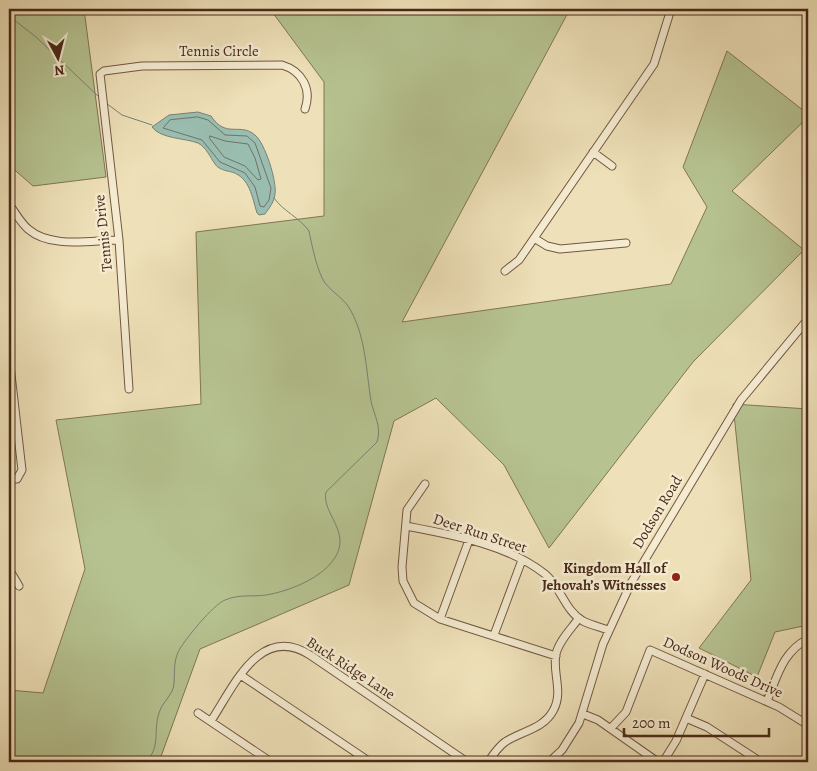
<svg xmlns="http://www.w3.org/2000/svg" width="817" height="771" viewBox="0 0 817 771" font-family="Alegreya,serif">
	<rect width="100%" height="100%" fill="#eee0b8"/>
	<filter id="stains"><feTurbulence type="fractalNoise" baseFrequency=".004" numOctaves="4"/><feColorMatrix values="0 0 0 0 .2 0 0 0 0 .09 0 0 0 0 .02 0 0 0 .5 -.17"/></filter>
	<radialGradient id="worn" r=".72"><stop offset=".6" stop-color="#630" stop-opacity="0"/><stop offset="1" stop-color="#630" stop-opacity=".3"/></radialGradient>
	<!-- green -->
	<path fill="#b6c391" stroke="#807654" d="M9 9H84L106 177 33 186 9 165Z
		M270 9H570L402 322 671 284 707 207 683 167 727 51 808 114V117L732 191 804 250 693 362 549 548 504 465 436 398 394 421 349 585 200 649 159 762H9V690L43 693 85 569 56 420 201 404 196 232 324 216V82Z
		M733 404 808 409V625L775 632 757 677 699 648 751 580Z"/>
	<!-- water -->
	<path fill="#99bdb0" stroke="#798273" d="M198 112 211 116C226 139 240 122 255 135 265 143 277 181 275 194 274 202 270 207 265 214L259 215 257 213C252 197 250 178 232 172 226 171 218 169 215 164 210 157 206 147 198 143 185 138 161 139 152 127L169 115Z"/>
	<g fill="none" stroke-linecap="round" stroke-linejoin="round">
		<!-- shore -->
		<path stroke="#717364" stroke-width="1" d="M198 117 208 120 225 135 247 136 255 143 271 188 269 200 264 207 260 206 255 187 245 173 220 162 202 140 163 128 170 120Z
			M210 136 225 141 248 144 255 158 261 179 258 180 245 166 224 157 210 139Z"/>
		<!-- stream -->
		<path stroke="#798273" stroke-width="1" d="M9 16 36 37 99 97
			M106 103 122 115 152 125
			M146 762C161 747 153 731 159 713 162 702 174 694 174 683 175 669 173 659 181 647 189 635 212 606 225 600 239 594 251 597 266 595 291 591 331 575 339 549 345 527 322 511 326 492L377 442C382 426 374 416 371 401 366 370 366 339 351 311 345 299 333 293 325 283 317 271 312 246 309 231 299 217 284 212 274 198"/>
		<defs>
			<path id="minor" d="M593 152 612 166
				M9 204C15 212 20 222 28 229 51 249 91 240 119 240
				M534 238 547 246 560 249 626 243
				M505 271 519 260 654 64 671 9
				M9 357 22 470 17 479H9
				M129 389 119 240 100 74 104 71 142 66 282 65C302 71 312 89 305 109
				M425 484 407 510 402 567 403 581 414 603 440 619 556 656
				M406 526C452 535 507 544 545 574 561 587 565 611 583 621 591 625 600 627 608 630
				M9 569 19 586
				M440 619 469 540
				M494 635 522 560
				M242 676 370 762
				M767 701C777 677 783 651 808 639
				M198 713 271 762
				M583 714 598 720 658 762
				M686 718 707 727 761 762
				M211 721C234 686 260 623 310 655L467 762
				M611 728 626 712 650 650 779 707 808 725
				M488 762C493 755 498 747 505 742 522 731 543 729 553 711 564 692 552 673 556 654 559 641 571 629 579 618
				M549 762 562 750 579 723 603 644 631 583 741 400 808 319
				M663 762 676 741 705 674"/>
		</defs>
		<!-- minor casing -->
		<use href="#minor" stroke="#725740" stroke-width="9"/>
		<!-- minor -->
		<use href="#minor" stroke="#f4ebd1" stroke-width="7"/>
	</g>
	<!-- markers -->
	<circle fill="#8f2418" stroke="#f4ebd1" stroke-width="2" cx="676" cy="577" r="5"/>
	<g text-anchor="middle" stroke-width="5" stroke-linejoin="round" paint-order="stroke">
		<!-- street labels -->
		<g font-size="15" fill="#492918" stroke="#f4ebd1">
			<text x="219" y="56">Tennis Circle</text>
			<text transform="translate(103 233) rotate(-96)" y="5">Tennis Drive</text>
			<text transform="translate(657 512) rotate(-59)" y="5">Dodson Road</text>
			<text transform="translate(480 533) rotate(18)" y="5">Deer Run Street</text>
			<text transform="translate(723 667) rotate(24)" y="5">Dodson Woods Drive</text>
			<text transform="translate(351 668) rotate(33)" y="5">Buck Ridge Lane</text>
		</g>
		<!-- poi labels -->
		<g font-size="15" font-weight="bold" fill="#492918" stroke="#f4ebd1" text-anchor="end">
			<text x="666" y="573">Kingdom Hall of<tspan x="666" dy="17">Jehovah’s Witnesses</tspan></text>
		</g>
	</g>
	<!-- margin -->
	<rect width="817" height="771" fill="none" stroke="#eee0b8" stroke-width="30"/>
	<rect x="10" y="10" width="797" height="751" fill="none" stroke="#492918" stroke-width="2.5"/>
	<rect x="15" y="15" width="787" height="741" fill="none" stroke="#492918"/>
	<!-- north arrow -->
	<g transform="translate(58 58) rotate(173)" stroke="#f4ebd1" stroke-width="4" paint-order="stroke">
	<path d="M0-4L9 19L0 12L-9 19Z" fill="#492918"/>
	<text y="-8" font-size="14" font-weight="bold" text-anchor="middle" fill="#492918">N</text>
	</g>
	<!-- scale -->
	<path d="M624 728v8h145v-8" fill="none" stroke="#492918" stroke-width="2.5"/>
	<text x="632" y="728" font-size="15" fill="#492918" stroke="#f4ebd1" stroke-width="4" paint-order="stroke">200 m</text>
	<rect width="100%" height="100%" filter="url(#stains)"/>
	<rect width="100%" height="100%" fill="url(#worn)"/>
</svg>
